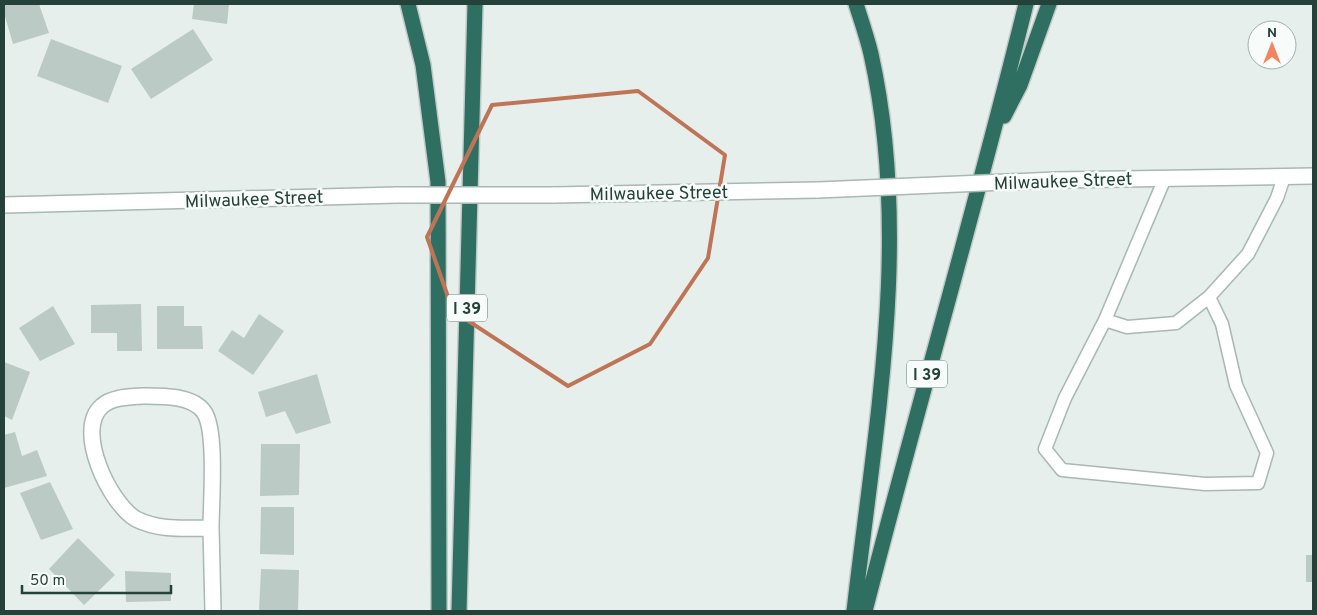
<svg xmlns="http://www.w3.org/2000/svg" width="1317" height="615" viewBox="0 0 1317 615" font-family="Overpass,sans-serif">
	<rect width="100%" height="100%" fill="#e6efeb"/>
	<!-- building -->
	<path fill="#bbcac4" d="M4 4H39L49 33 13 44 4 13Z
		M194 4H229L227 24 192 19Z
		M193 29 213 60 151 99 131 69Z
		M51 39 122 66 108 103 37 76Z
		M141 304 142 351H117V333H91V305Z
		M53 306 75 344 40 361 19 328Z
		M157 306H184V326H202L203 349H157Z
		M259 314 284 331 253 375 218 351 232 330 244 338Z
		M4 362 30 372 12 420 4 416Z
		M317 374 331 423 296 434 285 411 266 417 258 392Z
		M15 432 22 456 37 450 47 476 4 488V435Z
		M261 444H300L299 495 260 496Z
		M50 482 73 529 41 540 20 493Z
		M261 507H294V555L260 554Z
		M78 538 115 575 84 605 49 569Z
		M1306 555H1313V582H1306Z
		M261 569 299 570 298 611H259Z
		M125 571 171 573V601L126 602Z"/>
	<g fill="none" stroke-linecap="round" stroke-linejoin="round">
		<defs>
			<path id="service" d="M1165 178 1105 320 1127 327 1176 323 1209 297 1248 254 1277 198 1284 177
				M1105 320 1065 398 1045 449 1062 470 1205 484 1258 483 1267 453 1236 385 1222 324 1209 297"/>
			<path id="minor" d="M142 396C161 396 192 395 204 412 217 430 211 504 211 528 186 528 160 531 136 519 110 504 74 430 102 406 112 397 129 397 142 396Z
				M211 528 213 611"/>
			<path id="tertiary" d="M1056 180 1313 176
				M553 195 818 190
				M4 205 397 195"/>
			<path id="motorway" d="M408 4 423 65 438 182 439 611
				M1004 116 1020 85 1049 4
				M459 611 475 4
				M854 611C875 427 912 238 871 54 867 37 861 20 856 4
				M865 611C917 408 976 207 1026 4"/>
		</defs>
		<!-- service casing -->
		<use href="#service" stroke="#a8b8b2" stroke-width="15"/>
		<!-- minor casing -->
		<use href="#minor" stroke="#a8b8b2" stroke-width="18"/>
		<!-- tertiary casing -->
		<use href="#tertiary" stroke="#a8b8b2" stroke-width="18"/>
		<!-- motorway casing -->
		<use href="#motorway" stroke="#c2cac8" stroke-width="18"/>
		<!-- service -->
		<use href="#service" stroke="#fff" stroke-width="12"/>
		<!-- minor -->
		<use href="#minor" stroke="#fff" stroke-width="15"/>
		<!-- tertiary -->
		<use href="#tertiary" stroke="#fff" stroke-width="15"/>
		<!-- motorway -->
		<use href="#motorway" stroke="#2f6f62" stroke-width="15"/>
		<defs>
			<path id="tertiary-bridge" d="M818 190 1056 180
				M397 195H553"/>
		</defs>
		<!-- tertiary-bridge casing -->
		<use href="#tertiary-bridge" stroke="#a8b8b2" stroke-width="18" stroke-linecap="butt"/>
		<!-- tertiary-bridge -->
		<use href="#tertiary-bridge" stroke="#fff" stroke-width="15"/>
	</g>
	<!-- marked area -->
	<path fill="none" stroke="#c07456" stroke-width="4" stroke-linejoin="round" d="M638 91 725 155 708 258 650 344 568 386 453 311 427 237 492 105Z"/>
	<g text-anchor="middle" stroke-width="5" stroke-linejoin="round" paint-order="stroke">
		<!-- shield labels -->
		<g fill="#f7fbf9" stroke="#637a73" stroke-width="1">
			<rect x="447" y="294.5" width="40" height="27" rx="4"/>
			<rect x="907" y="360.5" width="40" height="27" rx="4"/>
		</g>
		<g font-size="16" font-weight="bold" fill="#24423a">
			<text x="467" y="314">I 39</text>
			<text x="927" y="380">I 39</text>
		</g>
		<!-- street labels -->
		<g font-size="18" fill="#24423a" stroke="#f7fbf9">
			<text transform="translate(1063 181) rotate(-2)" y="6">Milwaukee Street</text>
			<text transform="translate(659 193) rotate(-1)" y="6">Milwaukee Street</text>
			<text transform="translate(254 199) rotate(-2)" y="6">Milwaukee Street</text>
		</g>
	</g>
	<!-- border -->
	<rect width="1317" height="615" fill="none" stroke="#24423a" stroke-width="10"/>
	<!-- north arrow -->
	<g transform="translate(1272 45)"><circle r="24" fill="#f7fbf9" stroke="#a3b1ad"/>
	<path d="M0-4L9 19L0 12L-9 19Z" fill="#f4845f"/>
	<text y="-8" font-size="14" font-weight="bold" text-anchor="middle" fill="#24423a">N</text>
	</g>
	<!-- scale -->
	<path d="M22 585v8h149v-8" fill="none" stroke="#24423a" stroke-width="2.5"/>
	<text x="30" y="585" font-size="15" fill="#24423a" stroke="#f7fbf9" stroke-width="4" paint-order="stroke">50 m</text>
</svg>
